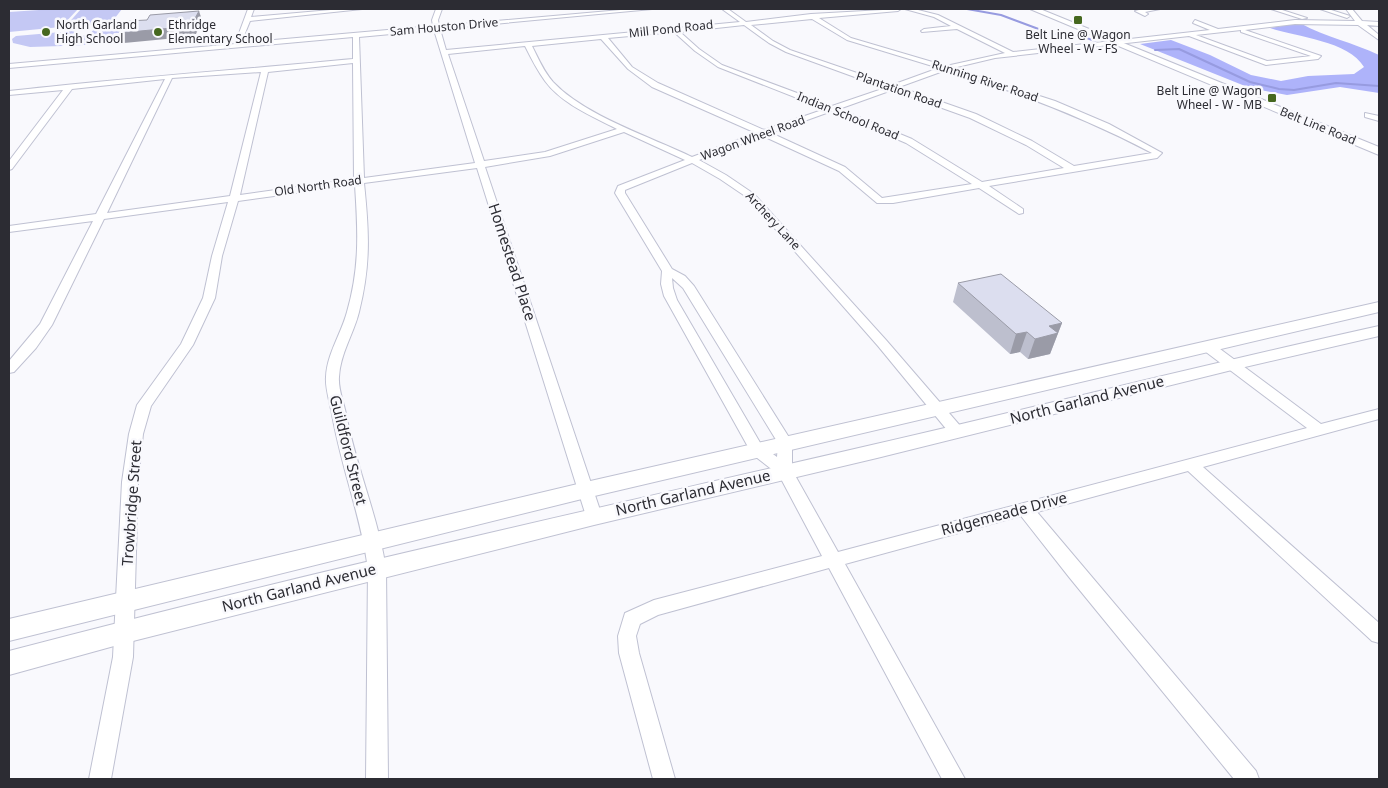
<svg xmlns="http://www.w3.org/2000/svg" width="1388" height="788" viewBox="0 0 1388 788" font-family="'Noto Sans',sans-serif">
	<rect width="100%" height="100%" fill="#f9f9fd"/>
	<!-- green -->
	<path fill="#c4c8f4" d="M54 9H78L61 27 9 32V12Z
		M81 9H122L111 23 65 27Z
		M124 25 119 33H114L107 43 72 46 80 36 89 35 96 27Z
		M73 31H76L62 46 30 47 13 43 12 39 16 36Z"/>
	<!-- forest -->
	<path fill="#aeb3fa" d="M1300 23C1327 38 1352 42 1379 55V93L1340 87 1287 95 1250 88 1140 44 1171 40 1210 55 1251 75 1281 81 1308 76 1354 74 1364 67C1349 41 1297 37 1270 28Z"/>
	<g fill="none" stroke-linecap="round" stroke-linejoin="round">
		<!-- stream -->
		<path stroke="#979be0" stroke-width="2" d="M967 9 1001 15 1052 34 1084 37 1095 41
			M1155 50 1179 49 1250 82 1279 89 1294 90 1336 83 1379 86"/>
		<defs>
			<path id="minor" d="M248 9H254L251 17 342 9H362L250 21 241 43 433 26 432 20 436 9H442L438 20 439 26 632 9H652L440 29 446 50 740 22 722 9H728L746 22 811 14 901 9 898 11 819 18 851 38 946 66 1005 53 957 29 922 32 921 31 924 29 951 26 934 17 905 9H914L938 15 1013 52 1210 30 1193 23 1195 20 1218 29 1295 20 1355 21 1346 9H1352L1362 21 1379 22V26L1367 25 1379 35V40L1358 25 1295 24 1245 30 1321 56 1318 59 1266 65 1189 36 995 58 953 68 1055 101 1109 124 1162 153 1157 158 989 186 1023 209V213L1019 214 979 188 893 203H877L839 171 763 136 699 160 726 175 754 194 886 340 962 428 964 432 962 436H952L878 346 748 198 720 179 692 163 625 190V193L672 269 685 276 694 286 790 439 792 443V470L838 552 1307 428 1202 349 1201 346 1202 343H1212L1321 424 1379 409V419L1203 467 1379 623V643L1372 641 1188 471 1037 512 1256 771 1259 779H1234L1069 577 1021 516 845 564 965 779H942L829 568 658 615 640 624 636 636 639 653 675 779H653L619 653 618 636 625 613 654 600 822 556 779 475 752 454 664 296 661 284 662 271 615 193 618 186 685 160 624 132 550 156 485 167 602 516 600 520 594 522 588 520 586 516 477 168 364 183C369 231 371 264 359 312 354 333 340 354 339 377 338 389 344 403 346 414 356 467 378 516 386 569L388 779H366L368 569C361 516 341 467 332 414 330 403 325 388 326 377 327 354 341 334 347 312 360 267 358 231 355 185L238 201 222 256 215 298 193 345 151 406 143 434 138 482 133 657 111 779H89L113 657 122 482 129 434 137 405 181 344 203 298 212 256 228 202 104 219 52 325 36 348 14 372 9 373V361L40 324 93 221 9 232V226L96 214 165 79 72 89 12 169 9 170V161L63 90 9 95V91C123 78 238 70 353 59V37L9 68V64L235 44ZM812 19 847 40 939 68 892 85 790 50 773 41 751 25ZM744 25 769 43 786 52 885 88 832 106 722 65 699 49 680 32ZM434 30 475 163 364 178 359 37ZM1241 30V32L1311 56 1267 61 1196 35ZM674 32 695 51 718 67 825 109 764 130 658 83 632 67 608 38ZM601 39 628 69 652 87 756 133 692 157C651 137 585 116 553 82 544 72 538 58 532 46ZM525 46C531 58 537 70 545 81 562 104 592 116 617 129L545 152 484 161 448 54ZM353 63 354 179 240 195 268 72ZM946 70C1018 92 1085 118 1152 153L1074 166 1032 141 976 114 899 87ZM261 72 230 196 107 213 172 78ZM892 90 970 118 1026 145 1064 168 982 182 912 139 839 109ZM832 111 906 143 972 184 882 198 845 167 771 133ZM672 278 683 288 778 443 777 457 762 446 677 300 673 288Z
				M1143 9H1160L1145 12 1148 14 1145 16 1135 11Z
				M1271 9H1279L1307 18 1302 19Z
				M1320 9H1328L1350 16 1347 18Z
				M1365 113 1379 116V121L1365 117Z"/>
			<path id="major" d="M1030 9H1040L1379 147V155Z
				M1379 302V312L586 498 9 641V619L586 482Z
				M1379 326V336L1232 370 877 458 594 525 125 643 9 675V651C296 575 587 511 876 444 1044 405 1211 363 1379 326Z"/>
		</defs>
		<!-- minor casing -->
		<use href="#minor" stroke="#bfc1d2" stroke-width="2"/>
		<!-- major casing -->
		<use href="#major" stroke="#bfc1d2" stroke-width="2"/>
		<!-- minor -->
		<use href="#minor" fill="#fff" fill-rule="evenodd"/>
		<!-- major -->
		<use href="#major" fill="#fff" fill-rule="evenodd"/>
	</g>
	<!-- wall -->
	<path fill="#bdbfce" d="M958 283 1062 323 1050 354 1028 359 1020 352 1010 354 953 302Z"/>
	<!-- shaded-wall -->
	<path fill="#9a9ba7" d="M199 11 202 20 196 34H189L187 37 124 43 119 33 185 24Z
		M1062 323 1050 354 1028 359 1035 339 1049 326Z
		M1027 332 1020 352 1010 354 1016 334Z"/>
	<!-- building -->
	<path fill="#dcdeef" stroke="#9a9ba7" d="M199 11 192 24H185L183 27 119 33 128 21 147 20 150 15Z
		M1001 274 1062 323 1049 326 1058 333 1035 339 1027 332 1016 334 958 283Z"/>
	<!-- markers -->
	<g fill="#46681f" stroke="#f9f9fd" stroke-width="2">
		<rect x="1073" y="15" width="10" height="10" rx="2.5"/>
		<circle cx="46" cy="32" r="5"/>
		<circle cx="158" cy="32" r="5"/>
		<rect x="1267" y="93" width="10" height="10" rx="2.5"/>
	</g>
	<g text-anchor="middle" stroke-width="5" stroke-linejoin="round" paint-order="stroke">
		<!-- far-poi labels -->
		<g font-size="12" fill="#2c2c33" stroke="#f9f9fd" text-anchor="start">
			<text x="56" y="29">North Garland<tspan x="56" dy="14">High School</tspan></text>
			<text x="168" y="29">Ethridge<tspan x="168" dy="14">Elementary School</tspan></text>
			<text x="1078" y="39" text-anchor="middle">Belt Line @ Wagon<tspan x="1078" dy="14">Wheel - W - FS</tspan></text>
			<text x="1262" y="95" text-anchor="end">Belt Line @ Wagon<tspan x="1262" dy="14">Wheel - W - MB</tspan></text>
		</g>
		<!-- far-street labels -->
		<g font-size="12" fill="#2c2c33" stroke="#f9f9fd">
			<text transform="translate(444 27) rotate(-5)" y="4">Sam Houston Drive</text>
			<text transform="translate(671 29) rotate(-6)" y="4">Mill Pond Road</text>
			<text transform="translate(985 81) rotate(18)" y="4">Running River Road</text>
			<text transform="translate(899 90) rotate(19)" y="4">Plantation Road</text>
			<text transform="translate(848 116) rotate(22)" y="4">Indian School Road</text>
			<text transform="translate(1318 126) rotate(22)" y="4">Belt Line Road</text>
			<text transform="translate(753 138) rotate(-20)" y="4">Wagon Wheel Road</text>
			<text transform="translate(318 186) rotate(-8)" y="4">Old North Road</text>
			<text transform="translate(773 221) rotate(47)" y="4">Archery Lane</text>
		</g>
		<!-- street labels -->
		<g font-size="15" fill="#2c2c33" stroke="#f9f9fd">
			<text transform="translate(512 262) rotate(72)" y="5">Homestead Place</text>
			<text transform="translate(1087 400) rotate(-14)" y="5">North Garland Avenue</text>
			<text transform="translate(348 450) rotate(76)" y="5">Guildford Street</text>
			<text transform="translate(693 493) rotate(-13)" y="5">North Garland Avenue</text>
			<text transform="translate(132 503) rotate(-86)" y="5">Trowbridge Street</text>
			<text transform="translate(1004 514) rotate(-15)" y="5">Ridgemeade Drive</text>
			<text transform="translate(299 588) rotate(-14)" y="5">North Garland Avenue</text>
		</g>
	</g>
	<!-- border -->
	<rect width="1388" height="788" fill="none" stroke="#2c2c33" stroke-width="20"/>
</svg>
